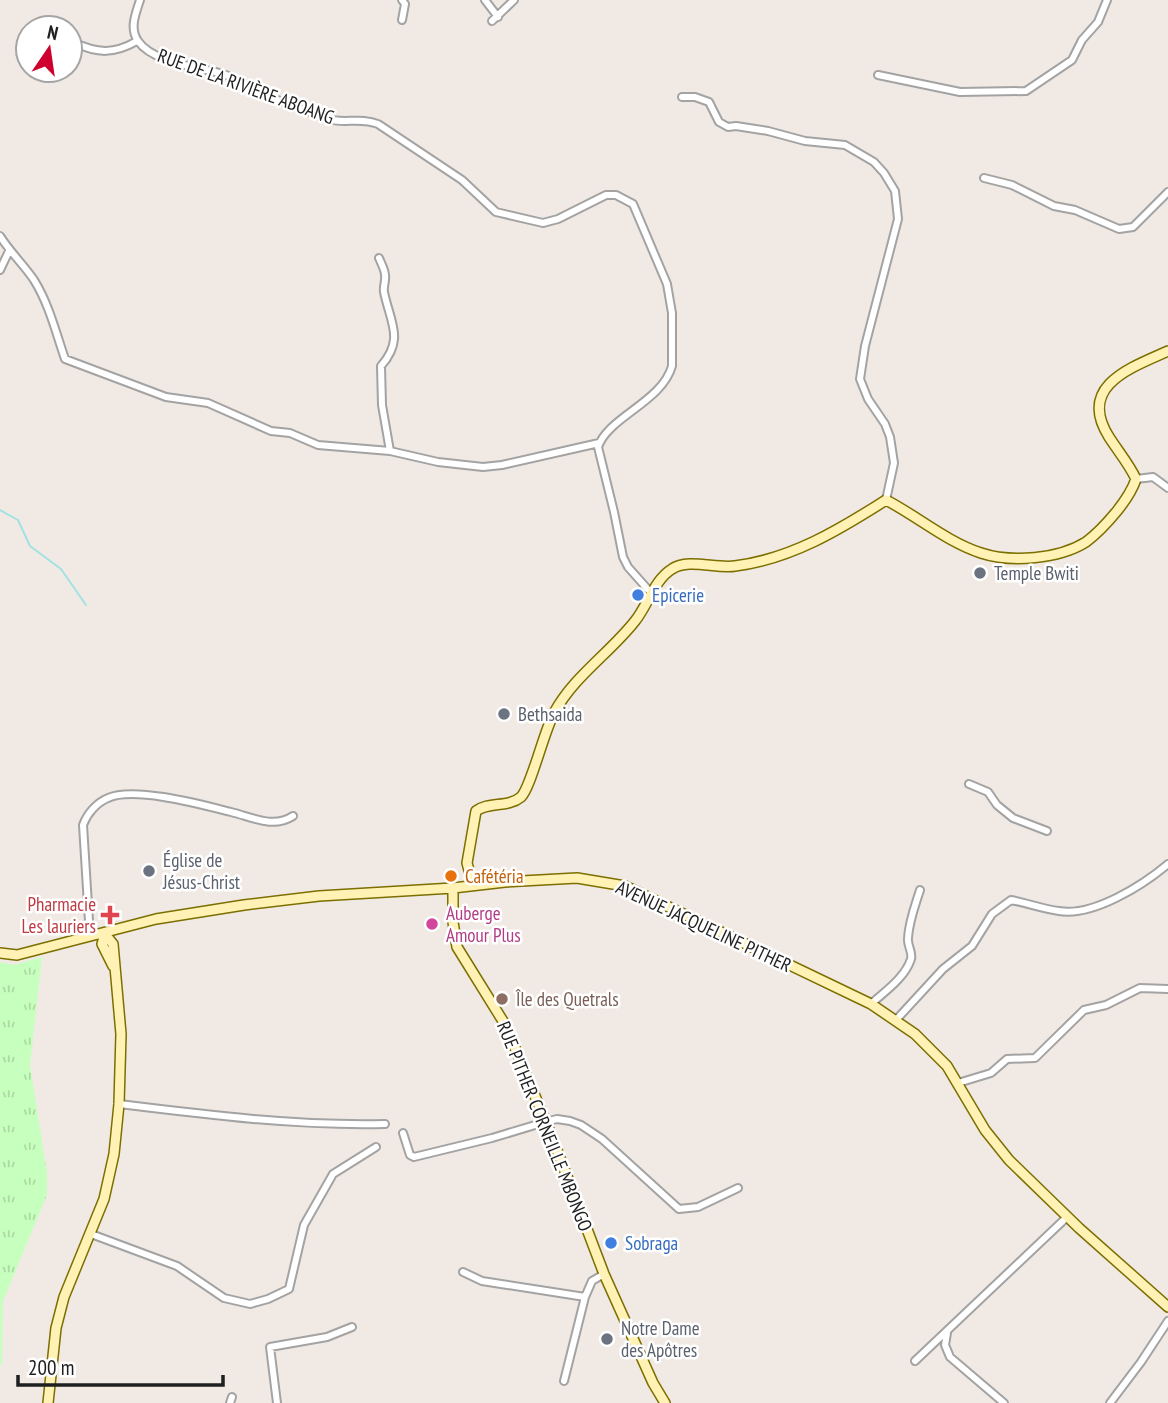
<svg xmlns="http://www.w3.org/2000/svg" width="1168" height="1403" viewBox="0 0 1168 1403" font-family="'PT Sans Narrow',sans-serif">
	<defs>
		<pattern id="park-tufts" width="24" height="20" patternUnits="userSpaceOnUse" patternTransform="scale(1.75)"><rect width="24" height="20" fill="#c7ffbe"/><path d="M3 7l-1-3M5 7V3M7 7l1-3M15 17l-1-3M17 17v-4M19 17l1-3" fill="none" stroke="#aadaa3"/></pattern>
	</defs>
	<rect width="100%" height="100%" fill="#f1eae4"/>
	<!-- park -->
	<path fill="url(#park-tufts)" d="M42 957 30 1065 47 1173V1195L3 1301 2 1364 0 1365V962L14 965Z"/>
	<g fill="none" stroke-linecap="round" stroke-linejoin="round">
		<!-- stream -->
		<path stroke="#a1e2e3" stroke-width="2" d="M0 510 18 520 30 546 61 569 86 605"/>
		<defs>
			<path id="street" d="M140 0C136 13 129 28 138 41 153 63 199 67 223 74 236 78 249 87 261 93 283 103 305 110 327 119 344 124 361 117 378 124L462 180 496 212 543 223 558 219 606 195H616L633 204 667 284 672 313V366C662 402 608 417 598 447L614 512 623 557 628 567 652 594
				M402 0 405 4 402 20
				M485 0 498 17
				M492 21 514 0
				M73 42C98 54 114 54 137 41
				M878 75 960 92 1026 91 1072 60 1082 40 1098 22 1107 0
				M682 97H695L709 102 719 122 728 127 736 126 768 131 805 141 845 145 874 162 884 173 895 191 898 219 865 346 860 379 868 399 885 424 890 437 894 463 886 500
				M984 178 1012 185 1054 206 1075 210 1119 229 1133 227 1168 192
				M0 236C10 252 24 265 34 280 49 304 56 333 65 359L166 397 208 403 271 431 290 433 318 445 390 451 438 462 483 467 502 465 599 443
				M379 258C381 263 385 270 385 275 386 281 383 286 384 292 390 322 405 339 381 366L382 405 390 451
				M0 270 9 251
				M1136 479 1153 477 1168 488
				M969 784 988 792 997 805 1013 818 1047 831
				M90 937 83 825C87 814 96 803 108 798 134 786 203 805 231 812 252 817 273 829 293 816
				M871 1004C884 992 905 978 911 959 913 952 907 946 908 938 909 921 915 906 920 890
				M896 1020 943 969 972 946 992 914 1011 900C1027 903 1043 909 1059 911 1093 917 1143 885 1168 864
				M958 1083 991 1073 1007 1059 1035 1058 1084 1010 1106 1005 1140 988 1168 989
				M119 1104C208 1115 296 1126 385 1124
				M403 1133 410 1155 414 1157 492 1138 545 1122 557 1119 570 1121 581 1125 602 1139 679 1209 698 1207 738 1188
				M91 1234 177 1266 224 1298 250 1304 268 1299 289 1289 304 1225 333 1174 376 1147
				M463 1272 482 1281 585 1297
				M947 1333 945 1345 950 1357 1004 1403
				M915 1361 1067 1217
				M564 1381 585 1297 592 1281 604 1274
				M230 1403 232 1397
				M277 1403 270 1347 327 1337 352 1327
				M1110 1403 1141 1362 1168 1321"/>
			<path id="secondary" d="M473 885 467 863 476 811C489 801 508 808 521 797 531 787 544 731 554 713 574 676 610 653 635 621 648 605 654 580 672 569 688 558 716 569 735 566 791 559 839 530 886 500 917 516 947 542 981 553 1011 563 1059 559 1086 542 1098 533 1108 522 1117 511 1125 501 1132 491 1136 479 1129 464 1118 451 1109 437 1077 386 1130 368 1168 351
				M453 888V922L457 947 506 1026 552 1137 604 1274 653 1383 665 1403
				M105 934 102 944 113 966
				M0 953 17 955 156 919 244 905 319 896 453 888 505 882 577 878 625 886 871 1004 915 1034 947 1066 985 1130 1009 1160 1079 1228 1168 1307
				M48 1403 56 1328 64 1297 104 1199 114 1154 119 1104 121 1034 113 944 105 934"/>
		</defs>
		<!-- street casing -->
		<use href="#street" stroke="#a3a3a3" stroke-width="10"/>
		<!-- secondary casing -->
		<use href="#secondary" stroke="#7c6f00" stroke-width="12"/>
		<!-- street -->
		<use href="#street" stroke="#fff" stroke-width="6"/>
		<!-- secondary -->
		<use href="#secondary" stroke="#fff2b4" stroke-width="9"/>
	</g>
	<!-- markers -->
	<g fill="#6b7280" stroke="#fff" stroke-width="2.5">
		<circle cx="980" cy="573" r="7"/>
		<circle cx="504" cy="714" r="7"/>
		<circle cx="149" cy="871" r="7"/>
		<circle cx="607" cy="1339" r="7"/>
	</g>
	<g fill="#3f7fe0" stroke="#fff" stroke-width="2.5">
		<circle cx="638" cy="595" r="7"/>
		<circle cx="611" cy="1243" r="7"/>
	</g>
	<circle fill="#e8710a" stroke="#fff" stroke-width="2.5" cx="451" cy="876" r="7"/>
	<path fill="#e0444e" stroke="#fff" stroke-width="2.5" d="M106.5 904.5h7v7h7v7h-7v7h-7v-7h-7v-7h7z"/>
	<circle fill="#d1479c" stroke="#fff" stroke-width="2.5" cx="432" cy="924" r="7"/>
	<circle fill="#8d6e63" stroke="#fff" stroke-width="2.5" cx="502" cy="999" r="7"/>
	<g text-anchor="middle" stroke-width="5" stroke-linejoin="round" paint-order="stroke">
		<!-- street labels -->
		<g font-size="19" fill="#1f1f1f" stroke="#fff">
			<text transform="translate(246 86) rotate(20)" y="7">RUE DE LA RIVIÈRE ABOANG</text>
			<text transform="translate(704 926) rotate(25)" y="7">AVENUE JACQUELINE PITHER</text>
			<text transform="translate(545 1126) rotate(68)" y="7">RUE PITHER CORNEILLE MBONGO</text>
		</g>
		<!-- worship labels -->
		<g font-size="19" fill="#5b616d" stroke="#fff" text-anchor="start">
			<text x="994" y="580">Temple Bwiti</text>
			<text x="518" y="721">Bethsaida</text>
			<text x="163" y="867">Église de<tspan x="163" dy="22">Jésus-Christ</tspan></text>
			<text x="621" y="1335">Notre Dame<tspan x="621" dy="22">des Apôtres</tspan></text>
		</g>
		<!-- shop labels -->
		<g font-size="19" fill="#366cbe" stroke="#fff" text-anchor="start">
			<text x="652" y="602">Epicerie</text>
			<text x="625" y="1250">Sobraga</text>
		</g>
		<!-- food labels -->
		<g font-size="19" fill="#c56008" stroke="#fff" text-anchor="start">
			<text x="465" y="883">Cafétéria</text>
		</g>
		<!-- health labels -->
		<g font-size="19" fill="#be3a42" stroke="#fff" text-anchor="end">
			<text x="96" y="911">Pharmacie<tspan x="96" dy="22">Les lauriers</tspan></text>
		</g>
		<!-- hotel labels -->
		<g font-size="19" fill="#b23c85" stroke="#fff" text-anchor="start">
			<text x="446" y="920">Auberge<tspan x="446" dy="22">Amour Plus</tspan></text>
		</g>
		<!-- education labels -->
		<g font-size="19" fill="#785e54" stroke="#fff" text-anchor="start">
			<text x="516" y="1006">Île des Quetrals</text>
		</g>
	</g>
	<!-- north arrow -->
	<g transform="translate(49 49) rotate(13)"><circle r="33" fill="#ffffff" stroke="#a5a5a5" stroke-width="2"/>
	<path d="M0-5L12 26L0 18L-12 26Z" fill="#ce002d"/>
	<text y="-10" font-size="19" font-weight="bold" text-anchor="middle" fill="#1f1f1f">N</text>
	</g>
	<!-- scale -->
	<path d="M18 1375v10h205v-10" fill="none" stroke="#1f1f1f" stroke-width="3.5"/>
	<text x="28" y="1375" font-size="21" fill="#1f1f1f" stroke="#ffffff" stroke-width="5" paint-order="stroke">200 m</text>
</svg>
